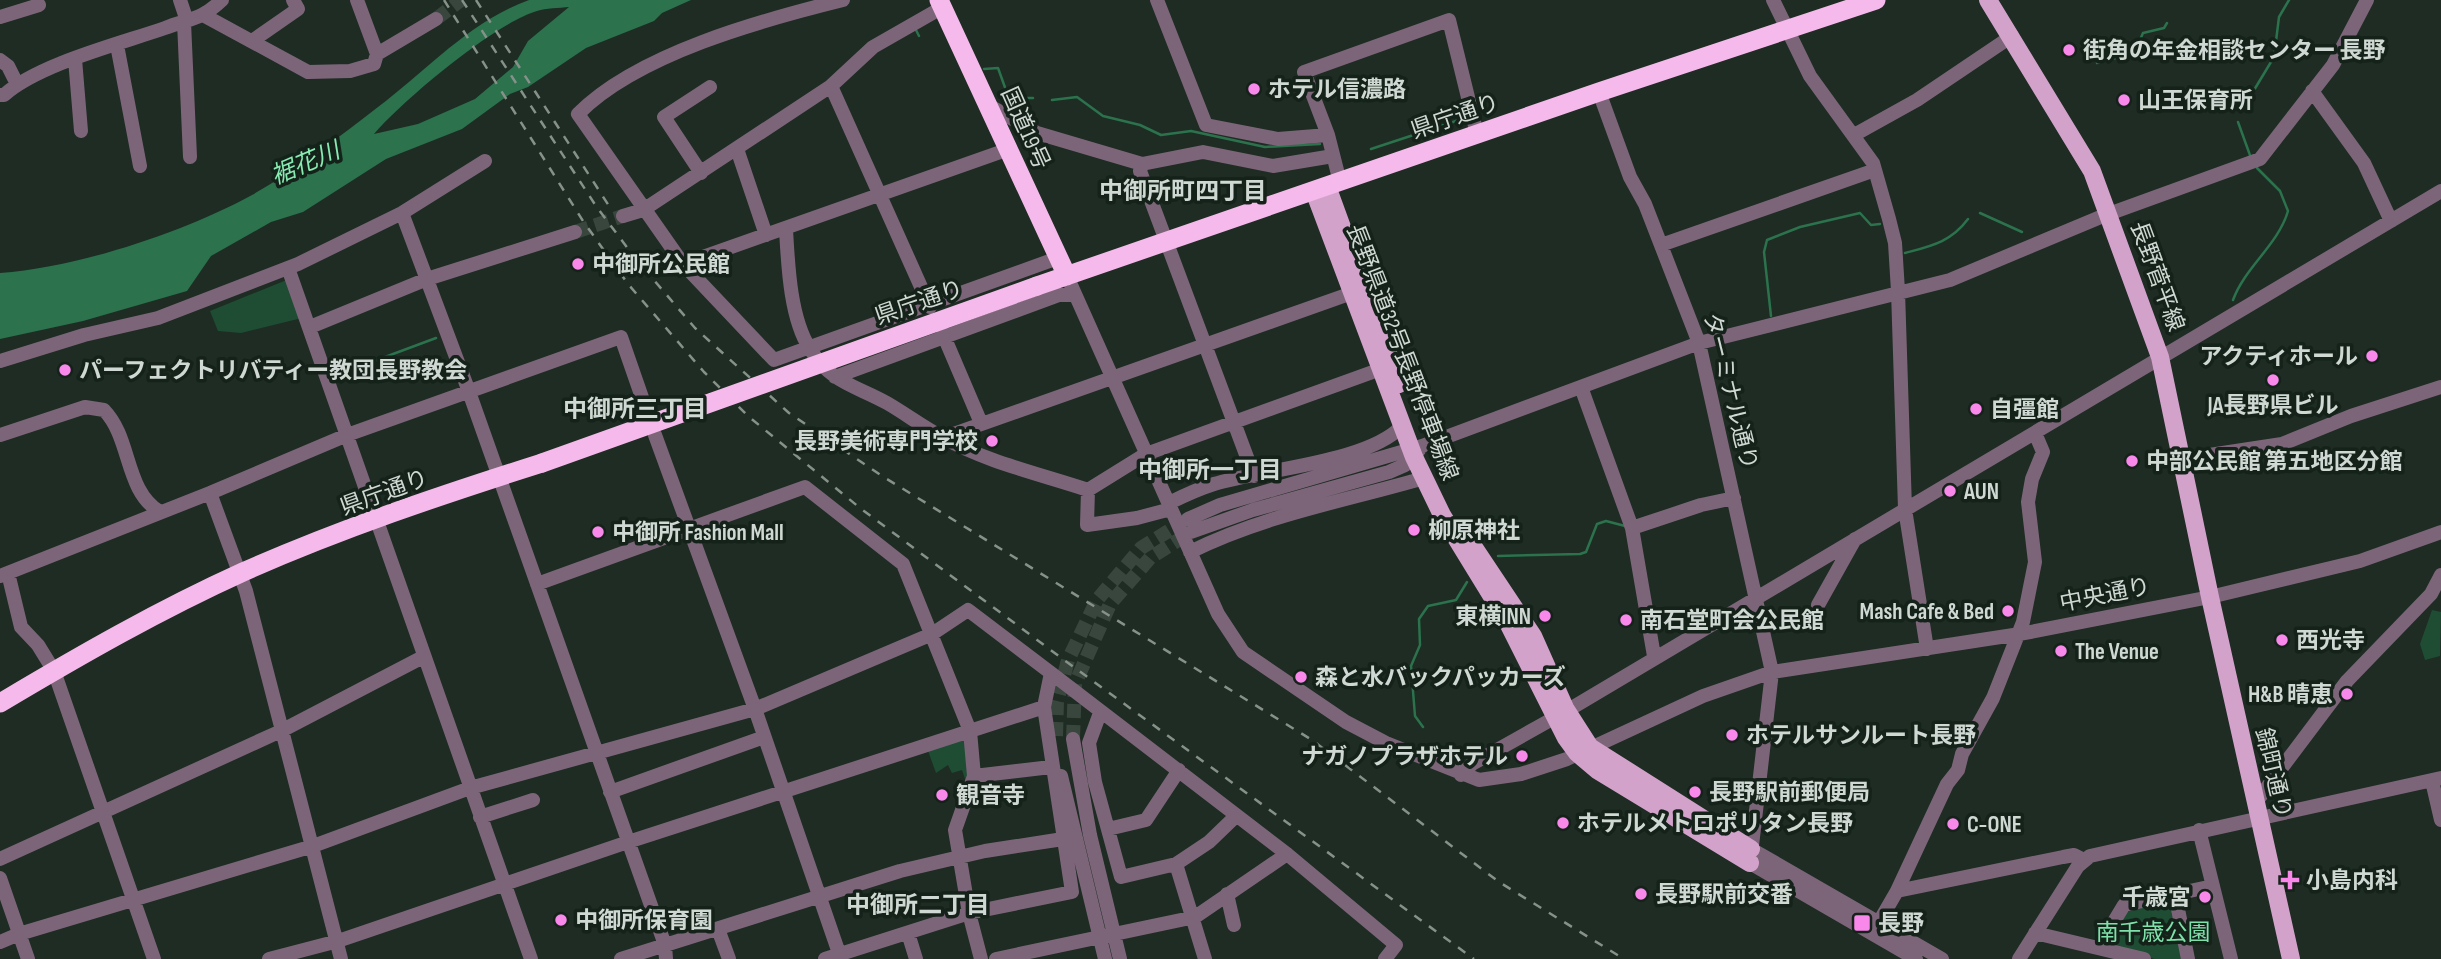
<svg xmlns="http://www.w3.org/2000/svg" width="2441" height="959" viewBox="0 0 2441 959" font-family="'Sofia Sans Condensed','Noto Sans JP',sans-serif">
	<rect width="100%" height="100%" fill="#1e2c23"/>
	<!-- green -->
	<path fill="#1e4d34" d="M289 279 302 318 241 333 218 331 210 311Z
		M2432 610 2441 612 2440 656 2425 660 2420 644Z
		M966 737 970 776 966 782 962 770 952 773 948 765 936 773 927 748Z
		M2171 901 2186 959H2155L2106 947 2125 912Z"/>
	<!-- water -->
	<path fill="#2b724d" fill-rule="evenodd" d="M529 0H691L662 13 654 21 586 48 528 87 510 94 462 129 386 159 303 212 271 222 211 256 187 291 83 321 0 339V273C79 267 182 233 252 195 296 170 338 138 378 107 426 71 470 21 529 0ZM569 7 528 41 513 67 475 99 418 124 374 134C403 100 495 23 537 11 546 8 559 8 569 7Z"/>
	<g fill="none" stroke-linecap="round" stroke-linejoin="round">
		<!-- stream -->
		<path stroke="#2b724d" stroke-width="2.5" d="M915 28 919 36
			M2097 63C2123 53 2131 64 2143 33L2164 28 2167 23
			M984 69 998 68 1007 93 1014 98H1033
			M1052 100 1077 97 1103 116 1140 125 1161 135 1191 131 1265 147 1320 144
			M2242 110 2274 57 2279 17 2289 0
			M2238 122 2251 158
			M1371 149 1459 120
			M1980 213 2022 232
			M1905 253C1931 246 1951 242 1968 219
			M2233 300C2245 267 2278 245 2288 211L2280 191 2257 168
			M1771 316 1764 252 1767 240 1800 227 1860 213 1871 225 1880 224
			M334 376 436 338
			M1498 556 1580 554 1586 552 1597 524 1606 521 1625 526
			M1423 727 1415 716 1411 666 1420 645 1419 619 1428 606 1456 600 1467 582"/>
		<!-- minor-tunnel -->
		<path stroke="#39463d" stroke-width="14" stroke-dasharray="14 7" stroke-linecap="butt" d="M436 19 461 0
			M575 232 623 216
			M1056 736 1057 702 1068 660 1097 600 1141 548 1188 519
			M1073 739 1075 684 1110 604 1150 558 1191 532"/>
		<!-- minor -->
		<path stroke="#7d6579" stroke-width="14" d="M180 0 187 21
			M843 0C762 20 637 54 578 114L683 264 1009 149
			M1157 0 1206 125 1278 139 1328 135
			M1773 0 1810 76 1873 163 1889 219 1895 243 1898 291 1905 509 1927 649
			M205 16 308 72 350 71 374 64 377 54 357 0
			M0 17 39 5
			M184 22 190 157
			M252 41 298 9 293 0
			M117 45 140 166
			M377 54 436 19
			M75 59 81 131
			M0 60 8 66 17 84
			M831 86 873 47 943 7
			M2312 91 2364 163 2391 221
			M1599 92 1630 177 1645 204 1699 343 1772 672 1750 863 1916 959
			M0 95H4C39 64 119 44 165 28 191 18 201 20 222 0
			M990 106 1037 133 1142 164 1203 152 1273 166 1333 156
			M1854 135 1917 100 2012 36
			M737 149 766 235
			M1142 164 1140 171 1254 476
			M701 173 664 117 710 87
			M1340 182 1328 135 1304 72 1449 20 1477 134
			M402 213 468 389 665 945 666 959
			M623 216 643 210 831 86 930 307
			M786 229C788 265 790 318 810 349 832 384 855 385 887 403 906 414 923 427 942 437 986 462 1040 474 1088 490L1146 454 1381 369
			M1661 245 1875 170
			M683 264 774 360 1058 258
			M288 268 531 959
			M1067 276 1218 614 1243 652 1346 722 1386 743 1479 780 1521 774 1567 759 1703 696 1772 672 2020 634 2210 597 2360 561 2441 532
			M310 327 427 279 575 232
			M943 334 981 423
			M0 361 84 335 158 318 298 264 402 213 485 161
			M835 377 1059 295H1075
			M1581 387 1632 528 1654 656
			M0 435 85 407 104 410C132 439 124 490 160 512
			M655 435 755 709 841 959
			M942 438 1352 293
			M2183 459 2282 444 2351 416 2441 387
			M1088 490 1087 525 1137 518 1171 509
			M210 493 246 591 341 959
			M1169 503C1183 496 1198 489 1214 484 1262 469 1367 463 1402 426
			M1188 519 1220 505 1422 446 1699 343 1950 280 2103 216 2260 159 2333 65 2367 0
			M1632 528 1701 505 1734 498
			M1191 532 1253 510 1389 472 1405 465 1419 450
			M1190 552C1264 515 1345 501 1424 478
			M8 573 21 627 38 645 54 671 154 959
			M0 576 210 493 347 435 621 337 646 409
			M537 584 805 487 903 564 970 731 974 776 955 830 969 913 981 959
			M1818 605 1855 539
			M1565 708 1575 706 2441 191
			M1100 713 1089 743 1095 782 1121 877 1176 864 1205 959
			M1073 739 1090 835 1120 959
			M1461 775 1472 764 1554 718
			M974 776 1051 767
			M1061 776 1105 959
			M2432 781 2441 820
			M610 792 764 737
			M2256 802 2347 681 2431 594 2441 575
			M480 817 533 800
			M1108 829 1146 820 1179 770
			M2199 830 2231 959
			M1751 849 1942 959
			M0 859 281 731 423 657
			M1176 864 1209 842 1236 816
			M0 878 28 959
			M1897 891 1947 784 1958 770 1962 754 1993 698 2023 622 2035 562 2028 502 2032 479 2043 452 2035 433
			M1227 894 1234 925
			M2175 894 2188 959
			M1879 922 1897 891 2063 857 2074 855 2084 860
			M718 929 729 959
			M908 933 916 959
			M2035 933 2144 959
			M0 942 19 934 313 846 470 788 755 709 932 634 968 610 1051 673
			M2098 948 2124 905 2213 886
			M269 959 338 941 628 842 1044 707
			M621 959 900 871 985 851 1063 839
			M825 959 969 913 1072 892 1044 707 1051 673 1287 854 1396 945 1385 959
			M996 959 1195 917 1287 854
			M2019 959 2078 866 2090 856 2441 778"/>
		<!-- major -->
		<path stroke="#d3a2cb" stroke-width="18" d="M1988 0 2092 171 2160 357 2210 597 2291 959
			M1327 186 1399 384
			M1314 191 1414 457 1442 515 1507 621 1566 738 1577 753 1597 770 1750 863
			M1467 537 1533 636 1565 708 1590 747 1751 849"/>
		<!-- highway -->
		<path stroke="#f5baeb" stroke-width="19" d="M939 0 1067 276
			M1037 286 1599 92 1876 0
			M0 703C79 656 159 610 243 572 340 529 441 495 542 463"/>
		<!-- rail -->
		<path stroke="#86918a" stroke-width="2.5" stroke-dasharray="9 9" stroke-linecap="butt" d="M444 0 583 221 628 284 704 372 748 416 860 508 1060 657 1474 959
			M462 0 596 206 635 258 695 328 789 413 882 476 1312 740 1499 882 1624 959
			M476 0 611 209"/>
		<!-- highway-bridge -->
		<path stroke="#f5baeb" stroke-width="19" d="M542 463 1037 286"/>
	</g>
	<!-- markers -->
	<g fill="#f888ea" stroke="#14221a" stroke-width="2.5">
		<circle cx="2069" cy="50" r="7"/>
		<circle cx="1254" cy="89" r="7"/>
		<circle cx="2124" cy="100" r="7"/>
		<circle cx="578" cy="264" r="7"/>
		<circle cx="2372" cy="356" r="7"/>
		<circle cx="65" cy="370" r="7"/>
		<circle cx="2273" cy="380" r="7"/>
		<circle cx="1976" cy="409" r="7"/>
		<circle cx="992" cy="441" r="7"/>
		<circle cx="2132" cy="461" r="7"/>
		<circle cx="1950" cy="491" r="7"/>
		<circle cx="1414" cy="530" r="7"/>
		<circle cx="598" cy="532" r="7"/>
		<circle cx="2008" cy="611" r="7"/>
		<circle cx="1545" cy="616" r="7"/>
		<circle cx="1626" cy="620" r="7"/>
		<circle cx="2282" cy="640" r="7"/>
		<circle cx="2061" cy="651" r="7"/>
		<circle cx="1301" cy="677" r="7"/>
		<circle cx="2347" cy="694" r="7"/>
		<circle cx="1732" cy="735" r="7"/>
		<circle cx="1522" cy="756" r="7"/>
		<circle cx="1695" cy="792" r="7"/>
		<circle cx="942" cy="795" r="7"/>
		<circle cx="1563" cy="823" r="7"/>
		<circle cx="1953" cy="824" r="7"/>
		<path d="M2286.5 869.5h7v7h7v7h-7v7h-7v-7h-7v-7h7z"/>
		<circle cx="1641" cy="894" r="7"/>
		<circle cx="2205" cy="897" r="7"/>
		<circle cx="561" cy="920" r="7"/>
		<rect x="1853" y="914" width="18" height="18" rx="3.5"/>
	</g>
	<g text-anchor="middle" stroke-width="7" stroke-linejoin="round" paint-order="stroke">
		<!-- poi labels -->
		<g font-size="23" font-weight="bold" fill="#cfd8d2" stroke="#14221a" text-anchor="start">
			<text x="2083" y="58">街角の年金相談センター 長野</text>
			<text x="1268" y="97">ホテル信濃路</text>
			<text x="2138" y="108">山王保育所</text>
			<text x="592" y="272">中御所公民館</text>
			<text x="2358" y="364" text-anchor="end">アクティホール</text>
			<text x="79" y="378">パーフェクトリバティー教団長野教会</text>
			<text x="2273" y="413" text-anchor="middle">JA長野県ビル</text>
			<text x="1990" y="417">自彊館</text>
			<text x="978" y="449" text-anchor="end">長野美術専門学校</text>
			<text x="2146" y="469">中部公民館 第五地区分館</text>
			<text x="1964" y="499">AUN</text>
			<text x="1428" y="538">柳原神社</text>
			<text x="612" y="540">中御所 Fashion Mall</text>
			<text x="1994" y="619" text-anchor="end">Mash Cafe &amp; Bed</text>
			<text x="1531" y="624" text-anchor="end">東横INN</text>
			<text x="1640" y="628">南石堂町会公民館</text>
			<text x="2296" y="648">西光寺</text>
			<text x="2075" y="659">The Venue</text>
			<text x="1315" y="685">森と水バックパッカーズ</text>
			<text x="2333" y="702" text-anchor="end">H&amp;B 晴恵</text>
			<text x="1746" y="743">ホテルサンルート長野</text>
			<text x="1508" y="764" text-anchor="end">ナガノプラザホテル</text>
			<text x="1709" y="800">長野駅前郵便局</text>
			<text x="956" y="803">観音寺</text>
			<text x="1577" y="831">ホテルメトロポリタン長野</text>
			<text x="1967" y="832">C-ONE</text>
			<text x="2306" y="888">小島内科</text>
			<text x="1655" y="902">長野駅前交番</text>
			<text x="2191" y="905" text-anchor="end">千歳宮</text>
			<text x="575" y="928">中御所保育園</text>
			<text x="1878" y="931">長野</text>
		</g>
		<!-- street labels -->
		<g font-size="23" fill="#cfd8d2" stroke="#14221a">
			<text transform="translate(1455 116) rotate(-19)" y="8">県庁通り</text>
			<text transform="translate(1026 128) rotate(66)" y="8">国道19号</text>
			<text transform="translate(2158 276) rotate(70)" y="8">長野菅平線</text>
			<text transform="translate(919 302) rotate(-19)" y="8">県庁通り</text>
			<text transform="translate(1403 352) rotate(69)" y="8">長野県道32号長野停車場線</text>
			<text transform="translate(1731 391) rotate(76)" y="8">ターミナル通り</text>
			<text transform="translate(384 492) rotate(-20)" y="8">県庁通り</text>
			<text transform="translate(2105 594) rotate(-11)" y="8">中央通り</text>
			<text transform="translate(2274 773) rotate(77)" y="8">錦町通り</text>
		</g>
		<!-- park labels -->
		<g font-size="23" fill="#7ee1a9" stroke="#14221a">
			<text x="2153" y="940">南千歳公園</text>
		</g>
		<!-- water labels -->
		<g font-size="24" font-style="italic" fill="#87ebb2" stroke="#14221a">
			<text transform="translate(305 163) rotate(-23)" y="8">裾花川</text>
		</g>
		<!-- neighbourhood labels -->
		<g font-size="24" font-weight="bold" fill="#cfd8d2" stroke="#14221a">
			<text x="1183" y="199">中御所町四丁目</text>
			<text x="635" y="417">中御所三丁目</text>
			<text x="1210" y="478">中御所一丁目</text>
			<text x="918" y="913">中御所二丁目</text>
		</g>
	</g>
</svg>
